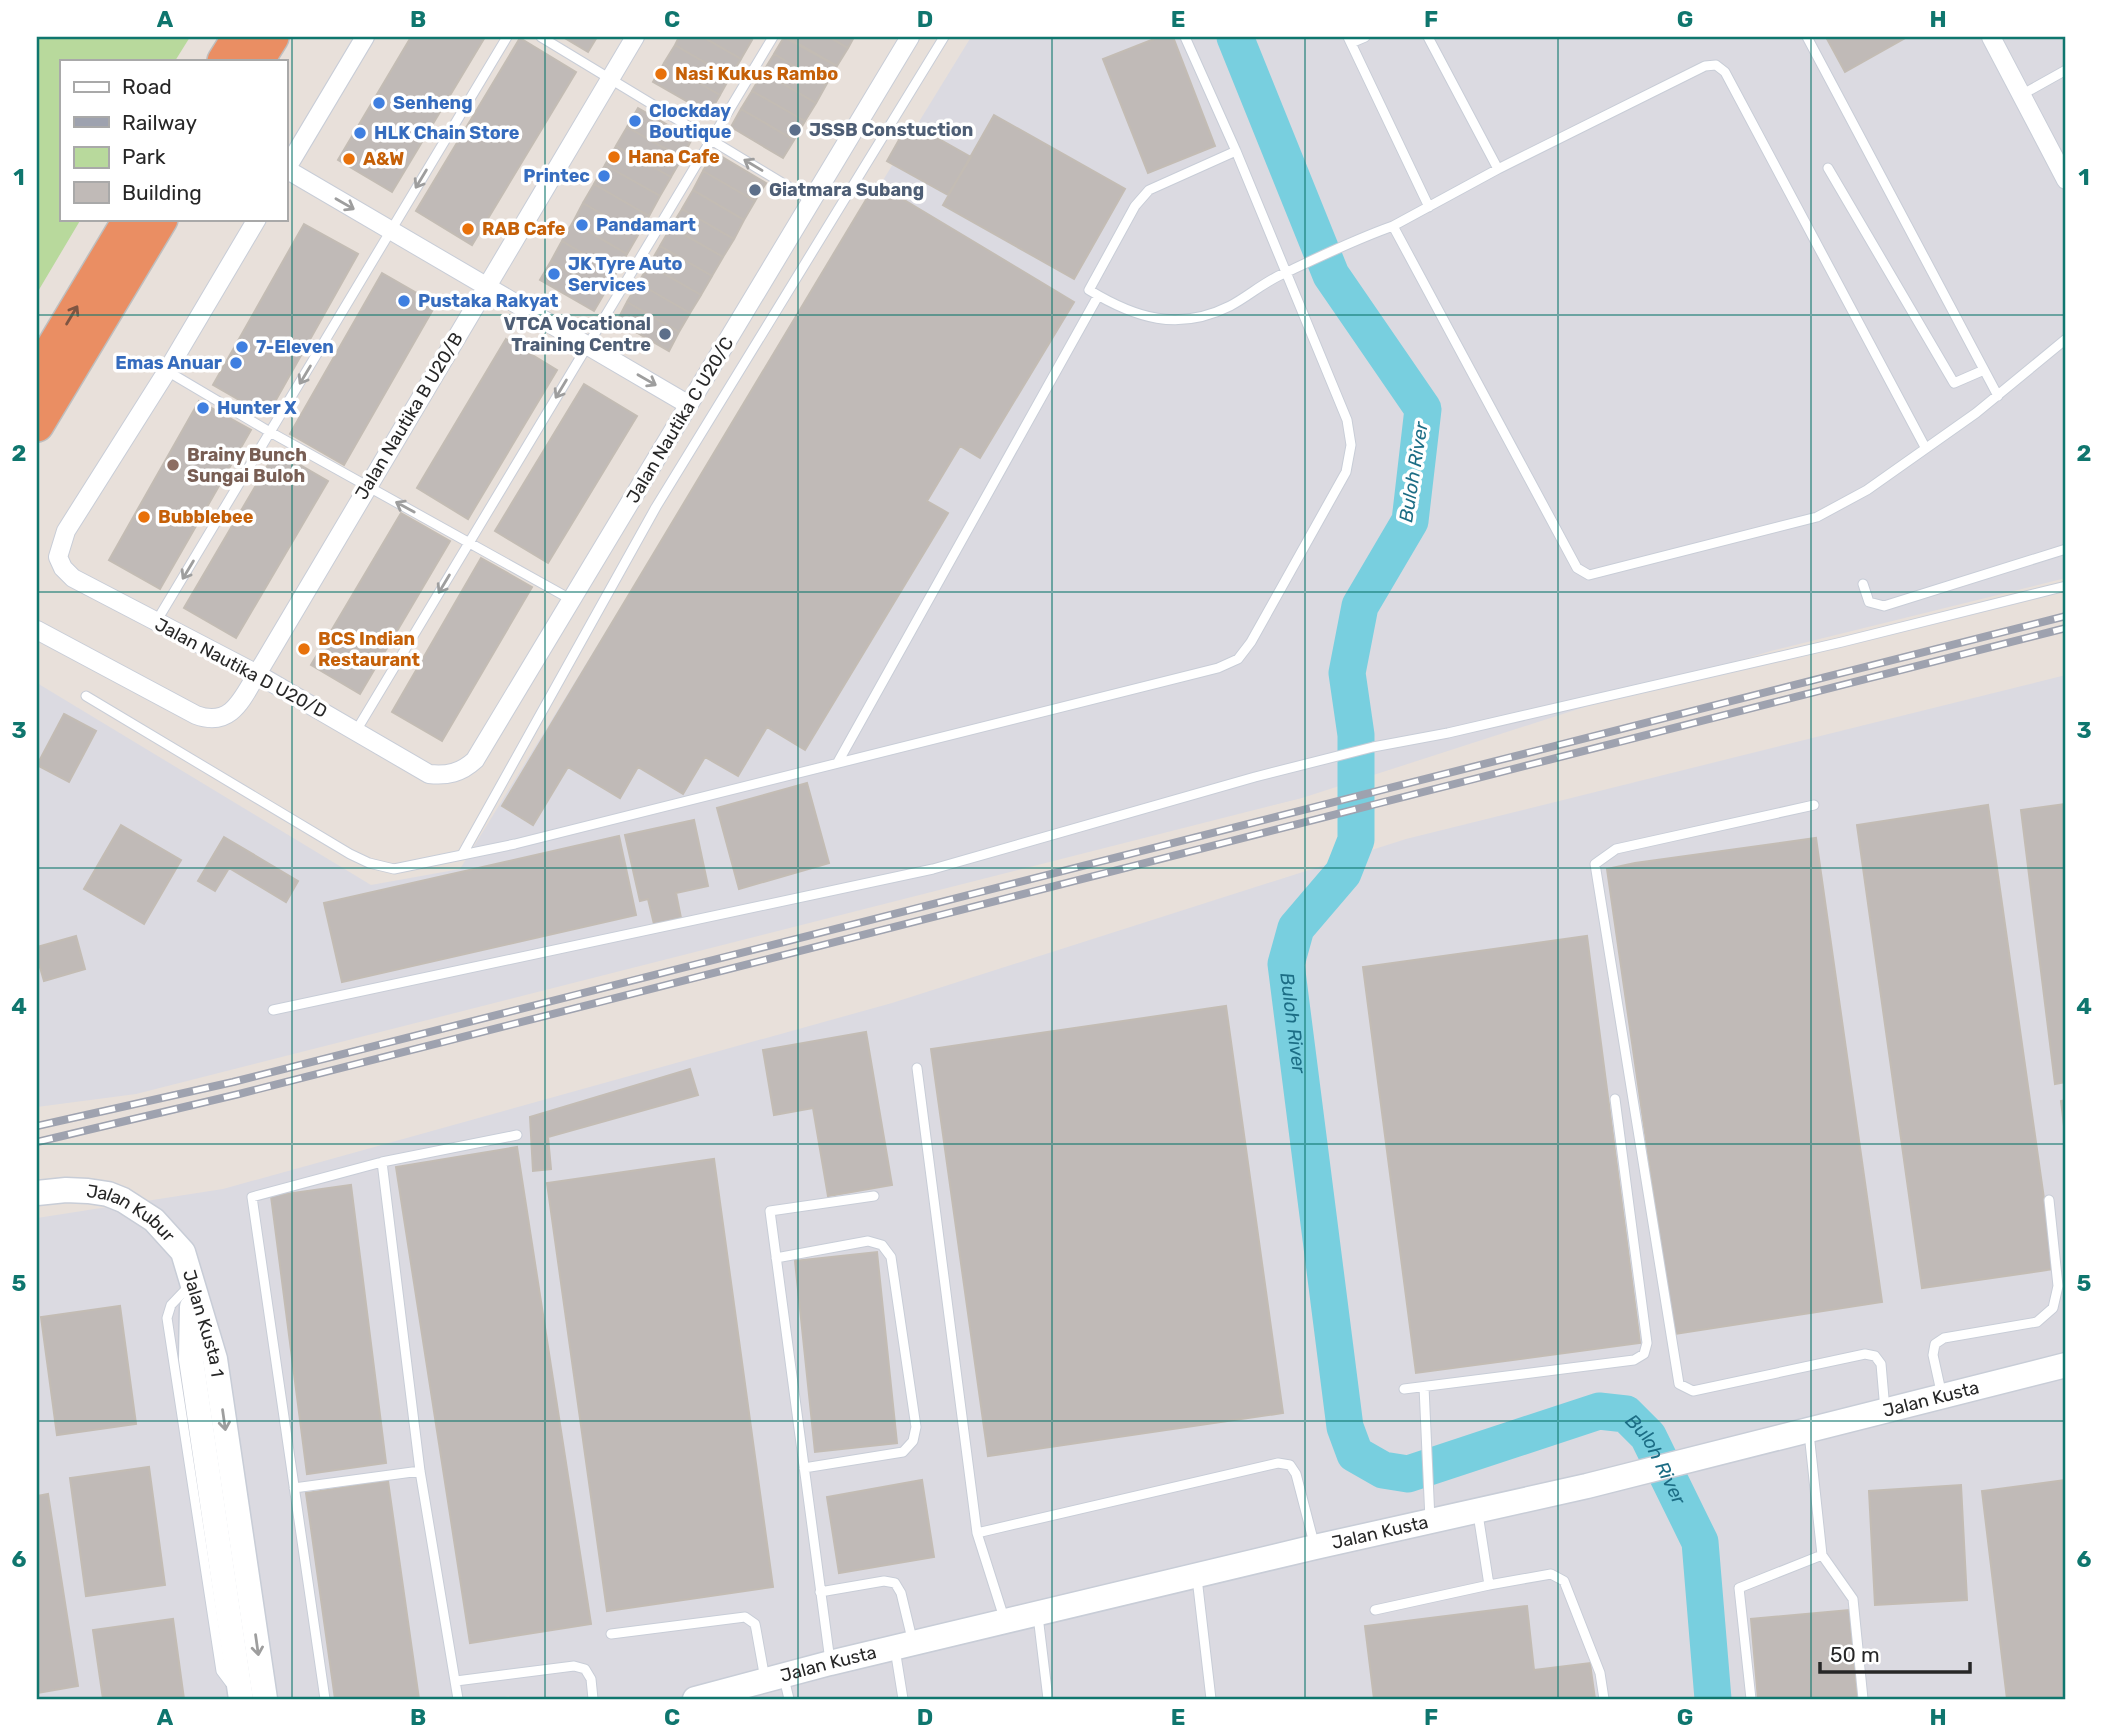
<svg xmlns="http://www.w3.org/2000/svg" width="2103" height="1736" viewBox="0 0 2103 1736" font-family="Rubik,sans-serif">
	<rect width="100%" height="100%" fill="#e8e0da"/>
	<!-- industrial -->
	<path fill="#dbdae1" d="M971 37H2066V578L1771 651 1600 702 1302 798 136 1094 37 1107V683L371 885 460 869Z
		M2066 675V1699H510L509 1696 497 1699H37V1218L223 1189 892 1003 1406 839Z"/>
	<!-- green -->
	<path fill="#b8d99c" d="M37 37H190L175 61H61V219H81L37 293Z"/>
	<g fill="none" stroke-linecap="round" stroke-linejoin="round">
		<!-- river -->
		<path stroke="#78cfdf" stroke-width="37" id="s1" d="M1235 37 1331 275 1423 409 1410 521 1360 606 1347 673 1356 735V840L1343 873 1296 928 1286 964 1345 1427 1355 1454 1383 1470 1408 1474 1599 1411 1626 1414 1648 1436 1700 1542 1713 1699"/>
	</g>
	<!-- building -->
	<path fill="#c0bab7" stroke="#c3bcb4" stroke-width="2" d="M411 37H485L392 192 338 160Z
		M563 37H597L588 52Z
		M679 37H703L741 59 730 77 675 45Z
		M703 37H746L752 40 741 59Z
		M784 37 837 66 826 85 774 54Z
		M787 37H829L848 48 837 66Z
		M829 37H854L848 48Z
		M1159 37H1173L1215 146 1148 173 1103 59Z
		M1826 37H1907L1845 72Z
		M520 38 576 72 472 245 416 211Z
		M675 45 730 77 720 95 664 63Z
		M774 54 826 85 816 103 763 72Z
		M664 63 720 95 709 114 653 82Z
		M763 72 816 103 805 121 752 91Z
		M752 91 805 121 794 140 741 109Z
		M638 108 692 139 682 158 627 127Z
		M741 109 794 140 783 158 731 127Z
		M994 115 1125 189 1074 279 943 205Z
		M909 122 971 157 948 195 887 161Z
		M627 127 682 158 671 177 616 146Z
		M616 146 671 177 660 196 605 165Z
		M714 152 766 183 755 201 703 171Z
		M605 165 660 196 649 216 594 184Z
		M703 171 755 201 744 220 693 190Z
		M876 183 1074 302 980 458 960 446 927 501 948 513 805 750 767 727 738 776 705 757 683 794 638 767 620 798 568 767 533 825 502 806Z
		M594 184 649 216 638 235 583 203Z
		M693 190 744 220 734 239 682 209Z
		M583 203 638 235 627 254 573 222Z
		M682 209 734 239 723 257 671 227Z
		M573 222 627 254 616 273 562 241Z
		M304 224 358 254 267 416 213 385Z
		M671 227 723 257 712 276 660 246Z
		M562 241 616 273 605 292 551 261Z
		M660 246 712 276 701 295 649 265Z
		M551 261 605 292 594 311 540 280Z
		M649 265 701 295 690 313 638 283Z
		M382 273 436 304 344 465 290 434Z
		M638 283 690 313 679 332 627 302Z
		M627 302 679 332 669 351 617 321Z
		M506 339 557 370 468 519 417 488Z
		M584 384 637 416 548 563 495 531Z
		M199 401 251 430 160 589 109 560Z
		M276 451 328 481 236 638 184 608Z
		M401 513 450 541 360 694 311 665Z
		M481 558 532 587 442 741 392 712Z
		M64 714 96 731 69 782 37 765Z
		M807 783 829 863 739 889 717 808Z
		M2066 804V1082L2055 1084 2021 810Z
		M1988 805 2054 1269 1922 1288 1857 825Z
		M694 820 708 886 676 893 681 918 654 924 648 899 640 901 625 835Z
		M121 825 181 860 144 924 84 889Z
		M619 836 636 915 342 982 324 903Z
		M224 837 298 881 286 902 229 868 215 891 198 881Z
		M1816 838 1882 1302 1674 1334 1607 869 1635 863Z
		M76 936 85 969 44 981 37 957V947Z
		M1587 936 1640 1343 1416 1373 1363 967Z
		M1226 1006 1283 1413 988 1456 931 1049Z
		M866 1032 892 1185 828 1196 813 1108 774 1115 763 1050Z
		M690 1069 698 1095 548 1137 551 1169 533 1171 530 1117Z
		M2066 1100V1143L2061 1101Z
		M517 1147 591 1624 470 1643 396 1167Z
		M714 1159 773 1587 607 1611 547 1183Z
		M351 1185 386 1463 307 1474 271 1196Z
		M877 1252 897 1443 815 1452 795 1261Z
		M120 1306 136 1424 57 1435 41 1317Z
		M149 1467 165 1585 86 1596 70 1478Z
		M922 1480 934 1557 839 1573 827 1497Z
		M2066 1480V1699H2007L1982 1491Z
		M388 1481 419 1699H335L306 1493Z
		M1961 1485 1967 1600 1875 1605 1869 1491Z
		M48 1494 78 1686 37 1693V1496Z
		M1527 1606 1534 1670 1590 1663 1595 1699H1374L1365 1626Z
		M1849 1610 1857 1699H1758L1751 1619Z
		M173 1619 184 1699H103L93 1630Z"/>
	<g fill="none" stroke-linecap="round" stroke-linejoin="round">
		<defs>
			<path id="lane" d="M541 37 812 201
				M1348 37 1429 207
				M1428 37 1498 169
				M1807 37 1998 396
				M1351 43 1365 37
				M2023 94 2066 70
				M1236 151 1149 190 1135 206 1089 290C1135 318 1178 332 1230 306 1249 296 1265 281 1285 273 1321 256 1356 239 1393 226L1577 568 1589 575 1817 517 1867 490 1976 413 2066 339
				M1828 168 1954 383 1984 370
				M1393 226 1498 169 1705 66 1716 65 1725 72 1925 447
				M167 371 270 432 572 600
				M1863 584 1869 602 1884 606 2066 549
				M156 622 507 37
				M86 696 350 854 369 863 394 869 515 844 1218 668 1238 659 1251 642 1346 472 1351 445 1347 420 1236 151 1185 37
				M356 731 773 37
				M838 762 1098 296
				M1814 805 1616 849 1595 864 1679 1384 1693 1391 1865 1354 1875 1356 1881 1364 1885 1410
				M462 855 656 507 944 37
				M273 1010 933 869 1255 777 1373 747 1448 733 1842 642 2066 586
				M917 1068 977 1533
				M382 1162 420 1471 458 1699
				M776 1258 868 1241 882 1245 891 1257 916 1427 913 1441 903 1452 804 1468
				M191 1284 171 1305 167 1318 221 1671 230 1683 235 1685
				M1424 1387 1430 1520
				M1404 1389 1634 1360 1644 1354 1647 1343 1615 1099
				M1942 1396 1933 1355 1935 1344 1944 1338 2037 1322 2053 1308 2058 1286 2049 1200
				M294 1488 420 1471
				M1478 1514 1489 1585 1551 1574 1564 1581 1600 1673 1604 1699
				M1822 1555 1853 1599 1863 1699
				M1197 1578 1211 1699
				M820 1592 884 1581 895 1583 901 1593 913 1643
				M1375 1610 1489 1585
				M1038 1616 1048 1699
				M1005 1621 977 1533 1278 1463 1290 1465 1296 1474 1315 1547
				M611 1634 745 1617 755 1624 756 1629 765 1679
				M895 1649 903 1699
				M830 1661 770 1211 874 1196
				M784 1678 789 1699
				M456 1681 574 1666 585 1669 591 1679 593 1699
				M325 1699 252 1197 382 1162 517 1135
				M1751 1699 1739 1588 1822 1555 1809 1433"/>
			<path id="street" d="M1991 37 2066 180
				M286 169 689 405
				M285 171 365 37
				M257 219 167 371 66 531 58 557 63 568 73 578 257 674 429 774C447 776 461 773 475 760L910 37
				M37 630 196 715C231 728 242 699 257 674L635 37"/>
			<g id="secondary">
				<path id="s2" d="M37 1193 66 1190 88 1191 108 1194 123 1200 154 1220 183 1252 215 1359 265 1699"/>
				<path d="M192 1307 191 1359 241 1699"/>
				<path id="s3" d="M695 1699 830 1663 1315 1547 1587 1486 2066 1365"/>
			</g>
			<path id="highway" d="M224 61 239 37
				M257 61 272 37
				M37 374 130 219
				M37 425 161 219"/>
		</defs>
		<!-- lane casing -->
		<use href="#lane" stroke="#c8cdd7" stroke-width="11"/>
		<!-- street casing -->
		<use href="#street" stroke="#c8cdd7" stroke-width="20"/>
		<!-- secondary casing -->
		<use href="#secondary" stroke="#c8cdd7" stroke-width="27"/>
		<!-- highway casing -->
		<use href="#highway" stroke="#bebebe" stroke-width="36"/>
		<!-- lane -->
		<use href="#lane" stroke="#fff" stroke-width="9"/>
		<!-- street -->
		<use href="#street" stroke="#fff" stroke-width="18"/>
		<!-- secondary -->
		<use href="#secondary" stroke="#fff" stroke-width="24"/>
		<!-- highway -->
		<use href="#highway" stroke="#ea8e63" stroke-width="33"/>
		<defs>
			<path id="rail" d="M37 1126 233 1082 2066 616
				M37 1142 239 1094 2066 628"/>
		</defs>
		<!-- rail casing -->
		<use href="#rail" stroke="#9ea2af" stroke-width="8"/>
		<!-- rail -->
		<use href="#rail" stroke="#fff" stroke-width="5" stroke-dasharray="16" stroke-linecap="butt"/>
	</g>
	<!-- one-way arrows -->
	<defs><path id="oneway-shaft" d="M-6 0H5M1.5-3L5.5 0L1.5 3" fill="none" stroke-width="1.6" stroke-linecap="round" stroke-linejoin="round" transform="scale(1.75)"/></defs>
	<g stroke="#9e9e9e">
		<use href="#oneway-shaft" transform="translate(753 165) rotate(-149)"/>
		<use href="#oneway-shaft" transform="translate(421 179) rotate(121)"/>
		<use href="#oneway-shaft" transform="translate(345 204) rotate(30)"/>
		<use href="#oneway-shaft" transform="translate(305 375) rotate(121)"/>
		<use href="#oneway-shaft" transform="translate(647 380) rotate(30)"/>
		<use href="#oneway-shaft" transform="translate(561 389) rotate(121)"/>
		<use href="#oneway-shaft" transform="translate(405 507) rotate(-151)"/>
		<use href="#oneway-shaft" transform="translate(188 570) rotate(121)"/>
		<use href="#oneway-shaft" transform="translate(444 584) rotate(121)"/>
		<use href="#oneway-shaft" transform="translate(224 1420) rotate(82)"/>
		<use href="#oneway-shaft" transform="translate(257 1645) rotate(82)"/>
	</g>
	<use stroke="#7f5542" href="#oneway-shaft" transform="translate(72 315) rotate(-59)"/>
	<!-- grid -->
	<path fill="none" stroke="#0f766e" stroke-width="2" stroke-opacity="0.55" d="M292 37V1699M545 37V1699M798 37V1699M1052 37V1699M1305 37V1699M1558 37V1699M1811 37V1699M37 315H2066M37 592H2066M37 868H2066M37 1144H2066M37 1421H2066"/>
	<!-- markers -->
	<g fill="#e8710a" stroke="#fff" stroke-width="2.5">
		<circle cx="661" cy="74" r="7"/>
		<circle cx="614" cy="157" r="7"/>
		<circle cx="349" cy="159" r="7"/>
		<circle cx="468" cy="229" r="7"/>
		<circle cx="144" cy="517" r="7"/>
		<circle cx="304" cy="649" r="7"/>
	</g>
	<g fill="#3f7fe0" stroke="#fff" stroke-width="2.5">
		<circle cx="379" cy="103" r="7"/>
		<circle cx="635" cy="121" r="7"/>
		<circle cx="360" cy="133" r="7"/>
		<circle cx="604" cy="176" r="7"/>
		<circle cx="582" cy="225" r="7"/>
		<circle cx="554" cy="274" r="7"/>
		<circle cx="404" cy="301" r="7"/>
		<circle cx="242" cy="347" r="7"/>
		<circle cx="236" cy="363" r="7"/>
		<circle cx="203" cy="408" r="7"/>
	</g>
	<g fill="#5c6f8a" stroke="#fff" stroke-width="2.5">
		<circle cx="795" cy="130" r="7"/>
		<circle cx="755" cy="190" r="7"/>
		<circle cx="665" cy="334" r="7"/>
	</g>
	<circle fill="#8d6e63" stroke="#fff" stroke-width="2.5" cx="173" cy="465" r="7"/>
	<g text-anchor="middle" stroke-width="7" stroke-linejoin="round" paint-order="stroke">
		<!-- food labels -->
		<g font-size="18" font-weight="bold" fill="#c56008" stroke="#fff" text-anchor="start">
			<text x="675" y="80">Nasi Kukus Rambo</text>
			<text x="628" y="163">Hana Cafe</text>
			<text x="363" y="165">A&amp;W</text>
			<text x="482" y="235">RAB Cafe</text>
			<text x="158" y="523">Bubblebee</text>
			<text x="318" y="645">BCS Indian<tspan x="318" dy="21">Restaurant</tspan></text>
		</g>
		<!-- shop labels -->
		<g font-size="18" font-weight="bold" fill="#366cbe" stroke="#fff" text-anchor="start">
			<text x="393" y="109">Senheng</text>
			<text x="649" y="117">Clockday<tspan x="649" dy="21">Boutique</tspan></text>
			<text x="374" y="139">HLK Chain Store</text>
			<text x="590" y="182" text-anchor="end">Printec</text>
			<text x="596" y="231">Pandamart</text>
			<text x="568" y="270">JK Tyre Auto<tspan x="568" dy="21">Services</tspan></text>
			<text x="418" y="307">Pustaka Rakyat</text>
			<text x="256" y="353">7-Eleven</text>
			<text x="222" y="369" text-anchor="end">Emas Anuar</text>
			<text x="217" y="414">Hunter X</text>
		</g>
		<!-- service labels -->
		<g font-size="18" font-weight="bold" fill="#4e5e75" stroke="#fff" text-anchor="start">
			<text x="809" y="136">JSSB Constuction</text>
			<text x="769" y="196">Giatmara Subang</text>
			<text x="651" y="330" text-anchor="end">VTCA Vocational<tspan x="651" dy="21">Training Centre</tspan></text>
		</g>
		<!-- street labels -->
		<g font-size="18" fill="#272727" stroke="#fff">
			<text transform="translate(409 416) rotate(-59)" y="6">Jalan Nautika B U20/B</text>
			<text transform="translate(680 420) rotate(-59)" y="6">Jalan Nautika C U20/C</text>
			<text transform="translate(241 668) rotate(28)" y="6">Jalan Nautika D U20/D</text>
			<text dy="6" stroke="none"><textPath href="#s2" startOffset="100">Jalan Kubur</textPath></text>
			<text dy="6" stroke="none"><textPath href="#s2" startOffset="242">Jalan Kusta 1</textPath></text>
			<text dy="6" stroke="none"><textPath href="#s3" startOffset="1272">Jalan Kusta</textPath></text>
			<text dy="6" stroke="none"><textPath href="#s3" startOffset="705">Jalan Kusta</textPath></text>
			<text dy="6" stroke="none"><textPath href="#s3" startOffset="138">Jalan Kusta</textPath></text>
		</g>
		<!-- education labels -->
		<g font-size="18" font-weight="bold" fill="#785e54" stroke="#fff" text-anchor="start">
			<text x="187" y="461">Brainy Bunch<tspan x="187" dy="21">Sungai Buloh</tspan></text>
		</g>
		<!-- water labels -->
		<g font-size="19" font-style="italic" fill="#1c6d85" stroke="#fff">
			<text transform="translate(1413 472) rotate(-81)" y="7">Buloh River</text>
			<text dy="7" stroke="none"><textPath href="#s1" startOffset="1071">Buloh River</textPath></text>
			<text dy="7" stroke="none"><textPath href="#s1" startOffset="1848">Buloh River</textPath></text>
		</g>
	</g>
	<!-- border -->
	<rect width="2103" height="1736" fill="none" stroke="#ffffff" stroke-width="77"/>
	<!-- legend -->
	<rect x="60" y="60" width="228" height="161" fill="#ffffff" stroke="#a9a9a9" stroke-width="2"/>
	<rect x="74" y="82" width="35" height="10" fill="#ffffff" stroke="#a9a9a9" stroke-width="2"/>
	<text x="122" y="94" font-size="21" fill="#272727">Road</text>
	<rect x="74" y="117" width="35" height="10" fill="#9ea2af" stroke="#a9a9a9" stroke-width="2"/>
	<text x="122" y="130" font-size="21" fill="#272727">Railway</text>
	<rect x="74" y="147" width="35" height="21" fill="#b8d99c" stroke="#a9a9a9" stroke-width="2"/>
	<text x="122" y="164" font-size="21" fill="#272727">Park</text>
	<rect x="74" y="182" width="35" height="21" fill="#c0bab7" stroke="#a9a9a9" stroke-width="2"/>
	<text x="122" y="200" font-size="21" fill="#272727">Building</text>
	<!-- scale -->
	<path d="M1820 1662v10h150v-10" fill="none" stroke="#272727" stroke-width="3.5"/>
	<text x="1830" y="1662" font-size="21" fill="#272727" stroke="#ffffff" stroke-width="5" paint-order="stroke">50 m</text>
	<rect x="38" y="38" width="2026" height="1660" fill="none" stroke="#0f766e" stroke-width="2.5"/>
	<g font-size="23" text-anchor="middle" font-weight="bold" fill="#0f766e">
		<text x="165" y="27">A</text>
		<text x="418" y="27">B</text>
		<text x="672" y="27">C</text>
		<text x="925" y="27">D</text>
		<text x="1178" y="27">E</text>
		<text x="1431" y="27">F</text>
		<text x="1685" y="27">G</text>
		<text x="1938" y="27">H</text>
		<text x="19" y="185">1</text>
		<text x="2084" y="185">1</text>
		<text x="19" y="461">2</text>
		<text x="2084" y="461">2</text>
		<text x="19" y="738">3</text>
		<text x="2084" y="738">3</text>
		<text x="19" y="1014">4</text>
		<text x="2084" y="1014">4</text>
		<text x="19" y="1291">5</text>
		<text x="2084" y="1291">5</text>
		<text x="19" y="1567">6</text>
		<text x="2084" y="1567">6</text>
		<text x="165" y="1725">A</text>
		<text x="418" y="1725">B</text>
		<text x="672" y="1725">C</text>
		<text x="925" y="1725">D</text>
		<text x="1178" y="1725">E</text>
		<text x="1431" y="1725">F</text>
		<text x="1685" y="1725">G</text>
		<text x="1938" y="1725">H</text>
	</g>
</svg>
